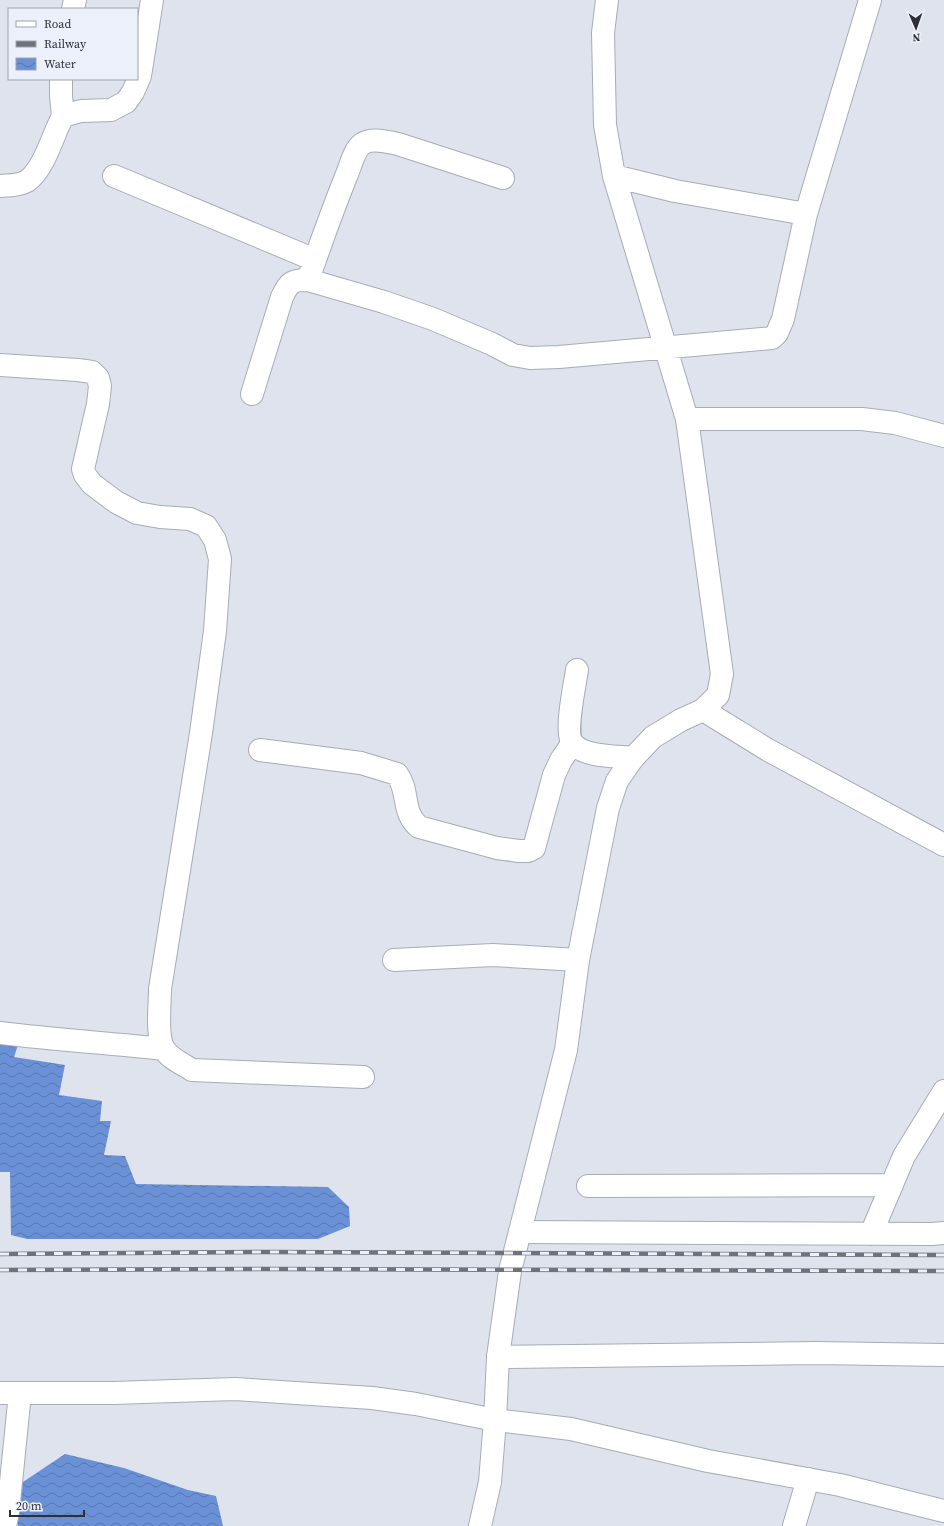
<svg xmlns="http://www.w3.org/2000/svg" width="944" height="1526" viewBox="0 0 944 1526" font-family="'Source Serif 4',serif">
	<defs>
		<pattern id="water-waves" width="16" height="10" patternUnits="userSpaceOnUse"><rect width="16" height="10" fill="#6a90d6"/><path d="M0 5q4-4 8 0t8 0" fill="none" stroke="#5876ae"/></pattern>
	</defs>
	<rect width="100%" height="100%" fill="#dee3ed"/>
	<!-- water -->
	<path fill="url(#water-waves)" d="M0 1042 18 1045 14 1057 65 1065 59 1095 102 1101 100 1121H111L104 1155 125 1156 136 1184 328 1187 349 1207 350 1226 318 1239H27L11 1235 10 1172H0Z
		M65 1454 124 1468 188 1490 216 1496 223 1526H18L14 1488Z"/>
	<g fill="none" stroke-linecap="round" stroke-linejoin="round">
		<defs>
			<path id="street" d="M607 0 603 33 605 125 614 176 687 419
				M73 9 75 0
				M61 79V96L63 116
				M114 176 315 260
				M614 176 675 191 806 214
				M0 186C9 185 19 186 27 181 44 170 53 134 63 116L81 111 111 110 126 102 133 92 140 76 152 0
				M308 280C320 245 333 209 347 174 351 165 354 150 362 144 372 137 387 142 398 144L503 178
				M0 365 78 370 92 372 98 378 100 386 98 404 83 469 85 475 92 484 116 502 137 513 160 517 190 519 206 526 215 540 220 559 215 631 201 733 160 989C160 1004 156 1037 164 1049 170 1059 183 1064 192 1070L363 1077
				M252 394 282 297C289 282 292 280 308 280L384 302 433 319 492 344 513 355 530 358 559 357 772 338 777 333 783 319 806 214 870 0
				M577 670C575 684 564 734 573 744 585 757 616 756 633 758
				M703 710 768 750 944 845
				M260 750 361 763 397 774C410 792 401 812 419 827L497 848 519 851H528L534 848 554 775 561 760 572 744
				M394 960 493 955 578 960
				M0 1033C55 1040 109 1043 164 1049
				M588 1186 892 1185
				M520 1232 932 1234 944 1233
				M871 1234 904 1156 944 1091
				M498 1357 816 1353 944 1355
				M5 1526 8 1512 20 1393
				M794 1526 808 1479"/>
			<path id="secondary" d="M0 1393H113L235 1389 372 1398 416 1404 495 1420 571 1429 708 1461 840 1485 944 1511
				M480 1526 490 1482 495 1420 498 1357 510 1271 566 1050 578 960 608 808 617 781 633 758 653 737 681 720 703 710 718 695 722 674 687 419H862L895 423 944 436"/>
		</defs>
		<!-- street casing -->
		<use href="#street" stroke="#a7acb6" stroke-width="24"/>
		<!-- secondary casing -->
		<use href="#secondary" stroke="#a7acb6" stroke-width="24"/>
		<!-- street -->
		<use href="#street" stroke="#fff" stroke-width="22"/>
		<!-- secondary -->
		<use href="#secondary" stroke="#fff" stroke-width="22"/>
		<defs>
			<path id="rail" d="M0 1254 265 1252 944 1255
				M0 1270 267 1269 944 1271"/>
		</defs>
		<!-- rail casing -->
		<use href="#rail" stroke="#6f7278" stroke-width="4.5"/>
		<!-- rail -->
		<use href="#rail" stroke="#ebf0fb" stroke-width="3" stroke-dasharray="9" stroke-linecap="butt"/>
	</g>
	<!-- legend -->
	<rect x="8" y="8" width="130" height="72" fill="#ebf0fb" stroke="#9fa3ab"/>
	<rect x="16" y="21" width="20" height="6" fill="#ffffff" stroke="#9fa3ab"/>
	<text x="44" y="28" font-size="12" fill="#2e2f33">Road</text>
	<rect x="16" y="41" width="20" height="6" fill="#6f7278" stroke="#9fa3ab"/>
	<text x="44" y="48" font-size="12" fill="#2e2f33">Railway</text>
	<rect x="16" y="58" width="20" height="12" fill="url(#water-waves)" stroke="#9fa3ab"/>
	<text x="44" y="68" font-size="12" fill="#2e2f33">Water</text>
	<!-- north arrow -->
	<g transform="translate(916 28) rotate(178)" stroke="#ebf0fb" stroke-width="3" paint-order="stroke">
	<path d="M0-3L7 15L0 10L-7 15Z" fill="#2e2f33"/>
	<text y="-6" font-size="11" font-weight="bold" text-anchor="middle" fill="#2e2f33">N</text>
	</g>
	<!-- scale -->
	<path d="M10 1510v6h74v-6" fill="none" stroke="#2e2f33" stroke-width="2"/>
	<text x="16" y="1510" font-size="12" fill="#2e2f33" stroke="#ebf0fb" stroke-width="3" paint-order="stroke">20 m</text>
</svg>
